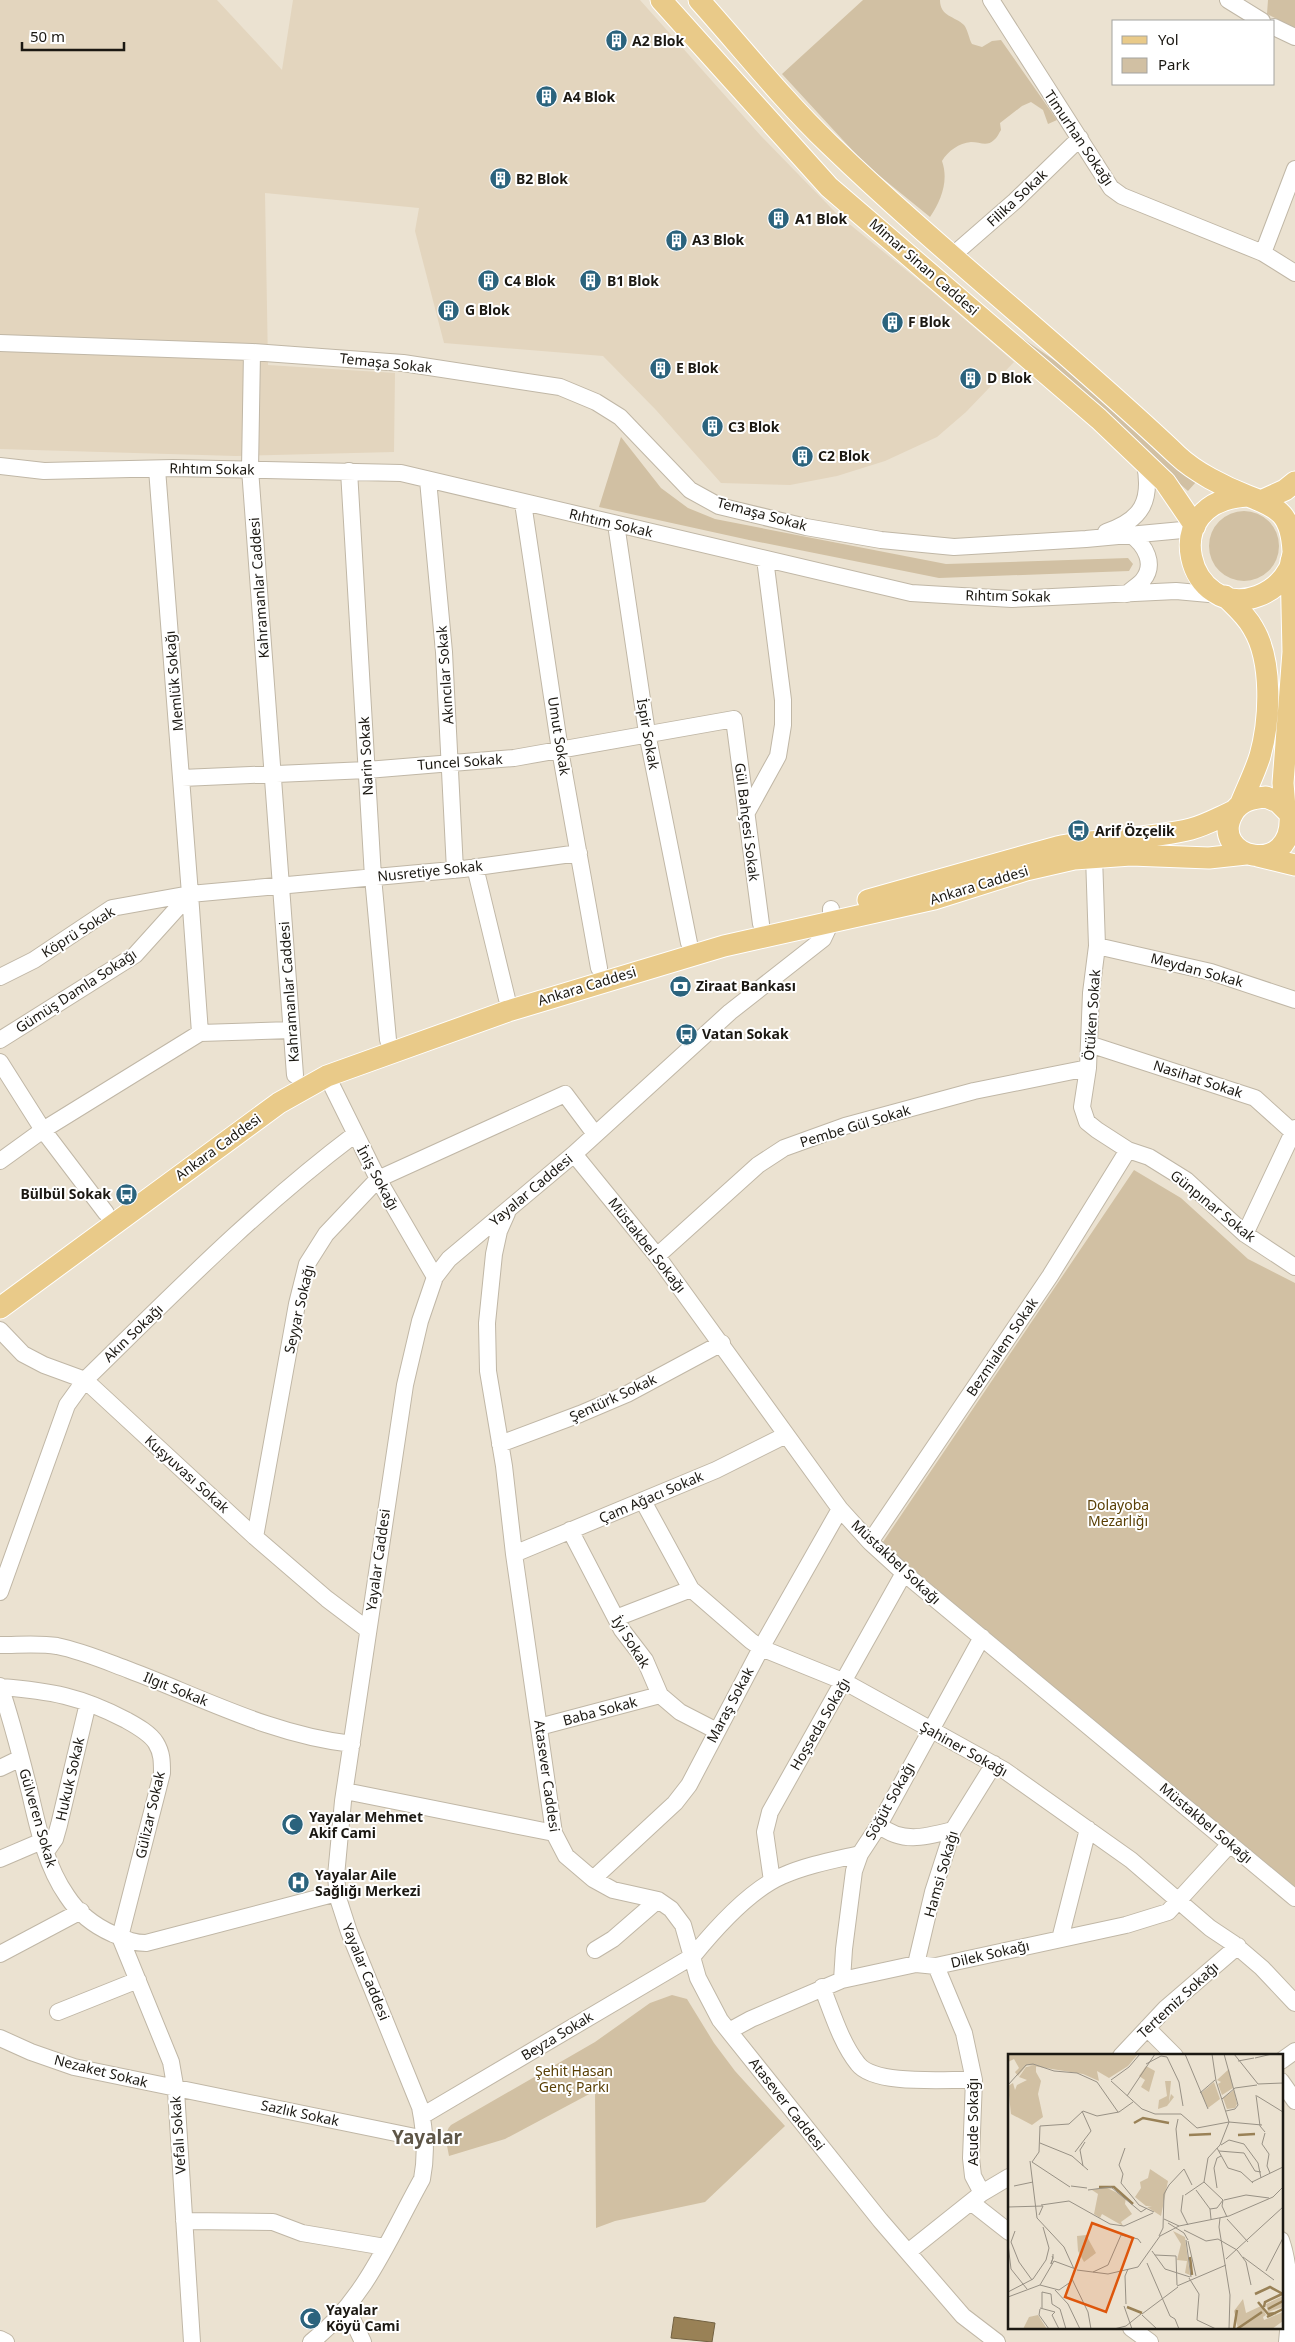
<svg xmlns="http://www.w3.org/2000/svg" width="1295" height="2342" viewBox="0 0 1295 2342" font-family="'Noto Sans',sans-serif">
	<rect width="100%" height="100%" fill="#ebe2d1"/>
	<!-- built -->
	<path fill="#e3d5be" d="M0 0H217L282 70 293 0H640L761 136 837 214 928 288 1014 362 966 412 937 437 885 461 837 476 790 485 721 483 656 410 603 356 444 343 415 231 419 208 265 193 268 365 395 373 394 452 236 456 0 449Z"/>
	<!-- green -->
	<path fill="#d1c0a3" d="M863 0H940C940 17 955 16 964 25 968 30 969 39 972 44L982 47 992 41 1001 40 1057 120 1048 124 1043 110 1031 102 1022 106 1000 123 1001 130C999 133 997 138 994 140 987 147 980 142 971 142 959 143 948 151 942 161 949 181 941 201 930 217L865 164 782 74Z
		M1268 0H1295V28L1267 14Z
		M1015 333 1077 376 1196 482 1188 491 1012 336Z
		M621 437 661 488 688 508 715 519 946 564 1128 558 1133 564 1129 571 939 578 749 540 599 507Z
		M1209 546a35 35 0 1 1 70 0a35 35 0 1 1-70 0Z
		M1134 1170 1181 1198 1248 1259 1295 1283V1890L945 1600 883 1542Z
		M672 1995 687 1999 714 2043 735 2071 785 2126 705 2202 615 2221 596 2228 595 2091 505 2139 449 2156C447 2145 443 2133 451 2125L595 2042 650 2003Z"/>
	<!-- water -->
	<path fill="#998156" stroke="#736242" d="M674 2317 715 2323 712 2342 671 2338Z"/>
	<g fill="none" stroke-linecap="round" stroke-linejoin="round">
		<defs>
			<path id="minor" d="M991 0 1111 188 1122 196 1263 253 1295 273
				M1228 0 1262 21
				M1274 27 1295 37
				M1263 253 1295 169
				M953 255 1015 201 1080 138
				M0 343 252 352 403 363 560 387 596 402 620 417 690 490 719 506 806 527 881 540 954 547 1086 539 1193 529
				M252 352 250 469 295 1075
				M0 466 44 471 173 468 401 473 911 593 1012 599 1176 591 1220 595
				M157 469 190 894
				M349 471 373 877 388 1040
				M428 480 444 652 455 870
				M523 503 560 750 599 968
				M616 524 647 733 689 943
				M1106 532C1142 520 1152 501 1145 464
				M1127 594C1132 589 1139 585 1143 580 1156 564 1145 545 1131 535
				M182 778 367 770 514 758 734 719 761 924
				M746 814 778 756 783 725V700L765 559
				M1094 856 1097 946 1091 993 1088 1068 1082 1107 1087 1122 1097 1130 1128 1150 1149 1157 1186 1180 1245 1234 1295 1267
				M475 867 507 999
				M1097 946 1211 972 1295 1000
				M0 977 34 960 112 908 190 894
				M200 1033 291 1030
				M0 1040 135 955 190 894
				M1089 1044 1255 1098 1295 1134
				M0 1062 43 1130 0 1161
				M327 1076 378 1179 435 1277
				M574 1154 657 1256 840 1509 870 1542 904 1573 1295 1898
				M106 1213 43 1130 200 1033 190 894 463 869 579 853
				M507 1213 499 1231 494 1254 487 1323 488 1371 504 1466 514 1554 554 1833 566 1856 593 1879 613 1890 658 1900 671 1909 683 1925 698 1978 720 2020 880 2220 963 2316 997 2342
				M1245 1234 1295 1128
				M657 1256 758 1165 784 1148 845 1126 974 1091 1088 1068
				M0 1330 23 1354 44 1365 85 1380 255 1537 327 1599 368 1630
				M500 1444 580 1414 627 1394 722 1343
				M643 1501 691 1589 751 1641 761 1648 845 1682 1004 1770 1131 1860 1210 1928 1234 1944 1262 1968 1295 2003
				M570 1530 622 1630 645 1660 660 1695 680 1712 717 1731
				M255 1537 297 1304 307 1264 326 1234 378 1179 565 1094 595 1134
				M870 1542 1050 1276 1128 1150
				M514 1554 716 1470 786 1435
				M0 1592 67 1405 85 1380C173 1294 256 1209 354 1135
				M616 1618 691 1589
				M0 1645C19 1645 39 1643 57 1646 82 1651 105 1661 129 1670 203 1698 272 1735 352 1744
				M0 1686C12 1721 21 1757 30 1793 38 1828 46 1866 67 1896 78 1913 95 1926 113 1934 125 1939 133 1943 146 1943L337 1893
				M0 1687C51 1691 80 1696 126 1720 135 1725 150 1733 156 1743 162 1753 162 1761 162 1773L120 1937 171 2062 176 2091 192 2342
				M539 1727 660 1695
				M0 1768 21 1758
				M345 1791 554 1833
				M879 1825C902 1844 926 1837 953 1830
				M46 1852 55 1839 59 1825 88 1703
				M0 1859 42 1841
				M593 1879 675 1803 689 1785 761 1648 840 1509
				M772 1881 765 1832 770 1812 904 1573
				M1060 1939 1088 1829
				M595 1950 613 1939 658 1900
				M0 1954 81 1911
				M916 1964 933 1892 953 1830 994 1764
				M936 1966 964 2033 974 2080 971 2158 973 2176 982 2193
				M842 1980 844 1949 854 1871 860 1854 879 1825 982 1637
				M822 1987C832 2012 841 2043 858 2064 875 2086 948 2079 974 2080
				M58 2012 138 1980
				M1147 2028 1175 2056
				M729 2031 751 2019 842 1980 916 1964 936 1966 1126 1925 1168 1912 1230 1844
				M0 2038 31 2052 74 2067 425 2139
				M1121 2056 1166 2008 1238 1946
				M1281 2061 1295 2051
				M1281 2081 1295 2101
				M422 2116 693 1956C715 1929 750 1890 782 1876 807 1865 834 1860 860 1854
				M972 2203 1009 2232
				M184 2221 273 2222 302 2233 385 2247
				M1281 2240C1291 2268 1291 2312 1287 2342
				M908 2252 982 2193 1009 2177
				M347 2308 363 2342
				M1131 2328 1150 2342
				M0 2339 6 2342
				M311 2342C365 2301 390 2236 422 2179 427 2154 425 2132 420 2107L349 1932 338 1898 336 1876 343 1801 405 1385 420 1321 435 1277 449 1259 574 1154 730 1012 823 939 831 922V909"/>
			<path id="major" d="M661 0 829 187 1099 419 1165 482 1195 526
				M699 0C742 48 783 100 829 144 941 252 1064 348 1177 455 1195 472 1224 487 1248 496 1280 508 1291 515 1293 551
				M1248 496C1153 500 1189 622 1258 596 1272 591 1282 582 1289 569 1292 562 1292 554 1295 547
				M1263 500 1285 490 1295 482
				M1225 596C1235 606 1246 615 1253 628 1273 661 1270 720 1260 756 1255 772 1247 788 1241 803
				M1266 797 1278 802 1290 814C1295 880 1207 858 1233 813 1240 801 1252 798 1266 797Z
				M1285 808 1283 783 1293 652 1291 561
				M1258 856 1295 865
				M868 900 1057 847C1102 838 1147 840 1191 829 1206 825 1220 817 1234 811
				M0 1308 279 1103 327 1076 508 1011 724 946 934 899 1026 870 1074 859 1131 855 1209 858 1246 854"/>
		</defs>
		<!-- minor casing -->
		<use href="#minor" stroke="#c0b7a6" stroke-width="18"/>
		<!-- major casing -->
		<use href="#major" stroke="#fff" stroke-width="23"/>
		<!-- minor -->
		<use href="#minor" stroke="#fff" stroke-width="16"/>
		<!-- major -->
		<use href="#major" stroke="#e9ca89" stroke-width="21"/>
	</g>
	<!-- icons -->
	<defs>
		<symbol id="building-disc" viewBox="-11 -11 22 22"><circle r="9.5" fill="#2b637d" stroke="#fff"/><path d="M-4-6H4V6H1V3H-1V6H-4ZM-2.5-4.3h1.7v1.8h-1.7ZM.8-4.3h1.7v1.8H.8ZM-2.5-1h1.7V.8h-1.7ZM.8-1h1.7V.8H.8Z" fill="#fff"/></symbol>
		<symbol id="bus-disc" viewBox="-11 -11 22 22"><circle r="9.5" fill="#2b637d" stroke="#fff"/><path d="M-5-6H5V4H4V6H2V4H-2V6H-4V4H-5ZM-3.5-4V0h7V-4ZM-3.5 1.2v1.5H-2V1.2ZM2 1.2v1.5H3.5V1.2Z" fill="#fff"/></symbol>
		<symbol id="bank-disc" viewBox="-11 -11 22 22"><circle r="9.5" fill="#2b637d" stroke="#fff"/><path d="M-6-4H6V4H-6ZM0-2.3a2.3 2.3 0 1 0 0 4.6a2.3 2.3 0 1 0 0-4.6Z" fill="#fff"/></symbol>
		<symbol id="mosque-disc" viewBox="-11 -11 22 22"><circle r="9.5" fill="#2b637d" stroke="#fff"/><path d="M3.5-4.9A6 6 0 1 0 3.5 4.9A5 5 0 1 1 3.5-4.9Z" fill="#fff"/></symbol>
		<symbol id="hospital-disc" viewBox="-11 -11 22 22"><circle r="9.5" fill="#2b637d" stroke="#fff"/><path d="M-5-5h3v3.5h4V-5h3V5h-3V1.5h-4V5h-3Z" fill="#fff"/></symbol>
	</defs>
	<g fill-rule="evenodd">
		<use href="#building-disc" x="604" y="28" width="25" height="25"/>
		<use href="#building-disc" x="534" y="84" width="25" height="25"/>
		<use href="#building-disc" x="488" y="166" width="25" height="25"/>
		<use href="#building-disc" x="766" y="206" width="25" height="25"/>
		<use href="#building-disc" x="664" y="228" width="25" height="25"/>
		<use href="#building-disc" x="476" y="268" width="25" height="25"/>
		<use href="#building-disc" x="578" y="268" width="25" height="25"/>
		<use href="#building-disc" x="436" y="298" width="25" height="25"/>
		<use href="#building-disc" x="880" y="310" width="25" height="25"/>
		<use href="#building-disc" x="648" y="356" width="25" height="25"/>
		<use href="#building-disc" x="958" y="366" width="25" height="25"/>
		<use href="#building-disc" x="700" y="414" width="25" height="25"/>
		<use href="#building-disc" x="790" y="444" width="25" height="25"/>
		<use href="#bus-disc" x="1066" y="818" width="25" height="25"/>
		<use href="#bank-disc" x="668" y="974" width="25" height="25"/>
		<use href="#bus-disc" x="674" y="1022" width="25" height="25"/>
		<use href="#bus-disc" x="114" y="1182" width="25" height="25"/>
		<use href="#mosque-disc" x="280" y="1812" width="25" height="25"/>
		<use href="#hospital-disc" x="286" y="1870" width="25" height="25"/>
		<use href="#mosque-disc" x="298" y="2306" width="25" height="25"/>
	</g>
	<g text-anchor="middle" stroke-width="4" stroke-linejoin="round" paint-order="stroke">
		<!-- poi labels -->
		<g font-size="14" font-weight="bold" fill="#1b1812" stroke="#fff" text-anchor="start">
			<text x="632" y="46">A2 Blok</text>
			<text x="563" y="102">A4 Blok</text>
			<text x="516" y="184">B2 Blok</text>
			<text x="795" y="224">A1 Blok</text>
			<text x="692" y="245">A3 Blok</text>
			<text x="504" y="286">C4 Blok</text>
			<text x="607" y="286">B1 Blok</text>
			<text x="465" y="315">G Blok</text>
			<text x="908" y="327">F Blok</text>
			<text x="676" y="373">E Blok</text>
			<text x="987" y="383">D Blok</text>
			<text x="728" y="432">C3 Blok</text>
			<text x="818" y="461">C2 Blok</text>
			<text x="1095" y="836">Arif Özçelik</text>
			<text x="696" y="991">Ziraat Bankası</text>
			<text x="702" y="1039">Vatan Sokak</text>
			<text x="111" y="1199" text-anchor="end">Bülbül Sokak</text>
			<text x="309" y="1822">Yayalar Mehmet<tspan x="309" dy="16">Akif Cami</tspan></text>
			<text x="315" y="1880">Yayalar Aile<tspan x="315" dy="16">Sağlığı Merkezi</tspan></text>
			<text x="326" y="2315">Yayalar<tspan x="326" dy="16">Köyü Cami</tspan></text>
		</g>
		<!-- street labels -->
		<g font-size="14" fill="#1b1812" stroke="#fff">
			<text transform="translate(1079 138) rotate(56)" y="5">Timurhan Sokağı</text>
			<text transform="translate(1017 198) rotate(-43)" y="5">Filika Sokak</text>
			<text transform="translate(924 267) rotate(41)" y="5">Mimar Sinan Caddesi</text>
			<text transform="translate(386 363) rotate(6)" y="5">Temaşa Sokak</text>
			<text transform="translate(212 469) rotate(1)" y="5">Rıhtım Sokak</text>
			<text transform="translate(762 514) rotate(15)" y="5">Temaşa Sokak</text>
			<text transform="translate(611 523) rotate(13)" y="5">Rıhtım Sokak</text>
			<text transform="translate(259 588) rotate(-94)" y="5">Kahramanlar Caddesi</text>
			<text transform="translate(1008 596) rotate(1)" y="5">Rıhtım Sokak</text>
			<text transform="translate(445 675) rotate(-94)" y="5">Akıncılar Sokak</text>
			<text transform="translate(174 681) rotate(-95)" y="5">Memlük Sokağı</text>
			<text transform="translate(648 734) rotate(80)" y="5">İspir Sokak</text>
			<text transform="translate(559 736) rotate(81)" y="5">Umut Sokak</text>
			<text transform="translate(366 756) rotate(-93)" y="5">Narin Sokak</text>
			<text transform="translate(460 762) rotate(-4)" y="5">Tuncel Sokak</text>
			<text transform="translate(747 822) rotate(83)" y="5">Gül Bahçesi Sokak</text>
			<text transform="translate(430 871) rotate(-6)" y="5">Nusretiye Sokak</text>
			<text transform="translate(979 885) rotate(-17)" y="5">Ankara Caddesi</text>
			<text transform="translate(78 932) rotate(-32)" y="5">Köprü Sokak</text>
			<text transform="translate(1197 970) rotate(15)" y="5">Meydan Sokak</text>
			<text transform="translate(587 986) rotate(-17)" y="5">Ankara Caddesi</text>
			<text transform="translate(76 991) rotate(-33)" y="5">Gümüş Damla Sokağı</text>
			<text transform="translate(289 992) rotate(-94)" y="5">Kahramanlar Caddesi</text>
			<text transform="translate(1092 1015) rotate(-86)" y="5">Ötüken Sokak</text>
			<text transform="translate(1198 1079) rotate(18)" y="5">Nasihat Sokak</text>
			<text transform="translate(855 1126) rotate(-17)" y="5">Pembe Gül Sokak</text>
			<text transform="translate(218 1147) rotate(-36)" y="5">Ankara Caddesi</text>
			<text transform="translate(378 1178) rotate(61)" y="5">İniş Sokağı</text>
			<text transform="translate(531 1190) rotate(-40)" y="5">Yayalar Caddesi</text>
			<text transform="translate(1213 1206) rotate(39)" y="5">Günpınar Sokak</text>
			<text transform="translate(647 1245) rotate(52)" y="5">Müstakbel Sokağı</text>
			<text transform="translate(299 1309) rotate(-77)" y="5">Seyyar Sokağı</text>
			<text transform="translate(133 1333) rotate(-44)" y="5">Akın Sokağı</text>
			<text transform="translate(1002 1347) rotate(-56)" y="5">Bezmialem Sokak</text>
			<text transform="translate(613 1398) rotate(-25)" y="5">Şentürk Sokak</text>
			<text transform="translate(187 1474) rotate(42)" y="5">Kuşyuvası Sokak</text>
			<text transform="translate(651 1497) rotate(-23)" y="5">Çam Ağacı Sokak</text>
			<text transform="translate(378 1560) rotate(-82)" y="5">Yayalar Caddesi</text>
			<text transform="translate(896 1562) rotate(43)" y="5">Müstakbel Sokağı</text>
			<text transform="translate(631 1642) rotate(58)" y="5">İyi Sokak</text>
			<text transform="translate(176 1689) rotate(22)" y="5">Ilgıt Sokak</text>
			<text transform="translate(730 1705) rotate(-62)" y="5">Maraş Sokak</text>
			<text transform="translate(600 1711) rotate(-15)" y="5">Baba Sokak</text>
			<text transform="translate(820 1724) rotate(-60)" y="5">Hoşseda Sokağı</text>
			<text transform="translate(964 1749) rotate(29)" y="5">Şahiner Sokağı</text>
			<text transform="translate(547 1776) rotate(82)" y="5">Atasever Caddesi</text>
			<text transform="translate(70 1779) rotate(-77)" y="5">Hukuk Sokak</text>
			<text transform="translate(890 1801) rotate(-61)" y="5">Söğüt Sokağı</text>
			<text transform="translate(150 1815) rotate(-77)" y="5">Gülizar Sokak</text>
			<text transform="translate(38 1818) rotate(74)" y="5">Gülveren Sokak</text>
			<text transform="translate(1206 1823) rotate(40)" y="5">Müstakbel Sokağı</text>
			<text transform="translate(941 1874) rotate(-74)" y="5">Hamsi Sokağı</text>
			<text transform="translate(990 1954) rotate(-13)" y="5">Dilek Sokağı</text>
			<text transform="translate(366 1972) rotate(68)" y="5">Yayalar Caddesi</text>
			<text transform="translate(1178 2000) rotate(-43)" y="5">Tertemiz Sokağı</text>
			<text transform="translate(557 2036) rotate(-31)" y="5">Beyza Sokak</text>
			<text transform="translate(101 2071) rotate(14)" y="5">Nezaket Sokak</text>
			<text transform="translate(787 2104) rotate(52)" y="5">Atasever Caddesi</text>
			<text transform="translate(300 2113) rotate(12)" y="5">Sazlık Sokak</text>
			<text transform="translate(973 2122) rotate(-90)" y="5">Asude Sokağı</text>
			<text transform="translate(178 2135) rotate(-94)" y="5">Vefalı Sokak</text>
		</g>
		<!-- park labels -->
		<g font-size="14" fill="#593f05" stroke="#fff">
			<text x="1118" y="1510">Dolayoba<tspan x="1118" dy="16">Mezarlığı</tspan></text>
			<text x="574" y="2076">Şehit Hasan<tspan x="574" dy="16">Genç Parkı</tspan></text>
		</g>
		<!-- district labels -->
		<g font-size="19" font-weight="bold" fill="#5e5647" stroke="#fff">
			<text x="427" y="2144">Yayalar</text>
		</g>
	</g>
	<!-- overview -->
	<g transform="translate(1008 2054)">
		<rect width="275" height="275" fill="#ebe2d1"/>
		<path d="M0 0 2 1 130 0 120 12 101 24 89 17 91 27 75 20 19 11 10 22 7 18 11 14 6 5 0 8ZM28 11V18L33 27 30 40 35 63 24 71 3 60 0 32 5 29 7 36 9 31 19 26 11 23 18 13ZM138 12 147 17 141 38 133 33 137 26 131 22ZM221 15 225 34 214 41 210 30 213 28 209 26ZM157 27H163L161 48 163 40 166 43 159 52 150 55 151 46 159 42ZM206 28 212 45 200 54 193 39ZM226 36 229 50 227 54 219 55 215 44ZM142 115 160 127 153 162 139 153 144 152H138L127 143 133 134 132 128 140 124ZM97 133 118 143 117 150 124 160 113 168 115 172 94 160 92 164 86 160 90 140 84 136ZM165 177 177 183 182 221 177 219 179 207 169 206 173 190ZM78 181 88 199 76 208 70 197 69 182ZM275 242V253L260 258 258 250ZM235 245 238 259 253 252 258 261 255 263 256 266 275 258V267L264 275H230L226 257ZM30 261 39 275H15L21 263Z" fill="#d1c0a3"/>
		<path fill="none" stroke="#998156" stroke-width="2.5" d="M126 69 135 64 161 69M181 81 203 80M230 81 247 80M91 133H106L125 150M182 203 184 221M247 240 262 233 275 240M250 248 260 260 268 259M119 253 134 259M256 253 257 248 274 240M260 255 275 247M259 263 275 255M226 275 229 256M229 275 254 258"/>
		<path fill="none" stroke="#989185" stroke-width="1" d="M177 0 200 55M204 0 208 27 221 68M216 0 230 51 227 55 218 57M226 0 250 30M247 4 264 0M230 7 246 4M138 10 153 2 159 3 171 28 175 52M103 26 121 13 132 0M103 27 134 55 147 60H173L189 74 221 68M89 28 110 58M250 30 275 29M0 31 18 11 25 10 46 17 69 19 89 28M192 39 207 26M248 41 252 72 257 78M119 42 147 0M249 42 275 58M214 45 227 34 249 31M170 65 168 75 171 106M221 68 254 71M257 79 254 90 261 100 259 112 262 119M32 89 64 102 80 116M212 91 221 68M213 91 221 86 236 90 250 109 253 124M117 94 111 111 115 120 113 129 131 151 146 158M209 94 220 114 233 118 245 129M211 97 236 99 247 117 253 118M67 98 83 77 74 57M22 107 29 164 56 193 66 215M24 108 62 133M24 108 31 98 32 72 61 70 75 57 89 62 111 58 125 48M75 112 72 96 77 88M196 128 215 146M244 128 275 113M6 132 25 128M63 132 79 134M209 134 206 114 209 104 213 102M80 136 103 133 133 158 139 154M188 136 202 155 203 165M175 141 173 157 180 171M177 141 196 128 200 104 212 91M215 146 214 152 219 163M216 146 238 141 261 144M33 151 61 147 102 170 116 172 145 159M0 153 35 152 31 161M202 155 209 154 215 146M212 164 211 173 222 241 221 275M156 165 171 172M219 165 240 188M160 169 176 179 180 186M176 176 198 187 210 185 229 196 238 208 243 231M7 177 3 188 11 208 24 226M151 182 155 174 156 140 161 131 176 115 184 131M178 186 183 223M180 187 188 222M0 190 3 215 19 235M144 197 157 215 182 223M147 201 168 202 169 231M44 202 45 204 43 209V210L45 204V200M235 203 266 226M218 205 275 153M139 209 162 262 167 265 171 275M69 216 100 220 130 213 152 182 171 172 221 162 265 143 275 133M258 217 275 184M85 218 100 211 113 181 130 185 133 189M181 224 191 240 189 266 208 275M64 225 80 258 83 275M32 231 51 236 64 227M169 232 218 211M47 236 60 250 72 275M0 238 25 225 38 206 41 194 35 173M34 238 43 240 44 250 52 255 58 275M0 243 32 231 46 207 65 214M118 250 117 222 120 215M116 252 124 275M32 254 47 258 44 261 51 275M34 254V238M32 255 31 261 41 275M134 260 170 233M134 261 149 275M106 275 118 272 133 260"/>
		<path fill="#de560c" fill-opacity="0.15" stroke="#de560c" stroke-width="2.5" d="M84 169 125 184 98 258 57 243Z"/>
		<rect width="275" height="275" fill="none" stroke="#1b1812" stroke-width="2.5"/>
	</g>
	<!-- legend -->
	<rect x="1112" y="20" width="162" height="65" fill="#ffffff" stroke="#a4a3a0"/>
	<rect x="1122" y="36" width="25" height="8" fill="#e9ca89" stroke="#a4a3a0"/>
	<text x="1158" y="45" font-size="15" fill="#1b1812">Yol</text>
	<rect x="1122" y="58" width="25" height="15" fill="#d1c0a3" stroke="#a4a3a0"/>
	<text x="1158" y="70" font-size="15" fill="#1b1812">Park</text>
	<!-- scale -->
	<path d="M22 42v8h102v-8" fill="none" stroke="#1b1812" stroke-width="2.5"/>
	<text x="30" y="42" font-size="15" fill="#1b1812" stroke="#ffffff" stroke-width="4" paint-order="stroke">50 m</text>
</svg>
